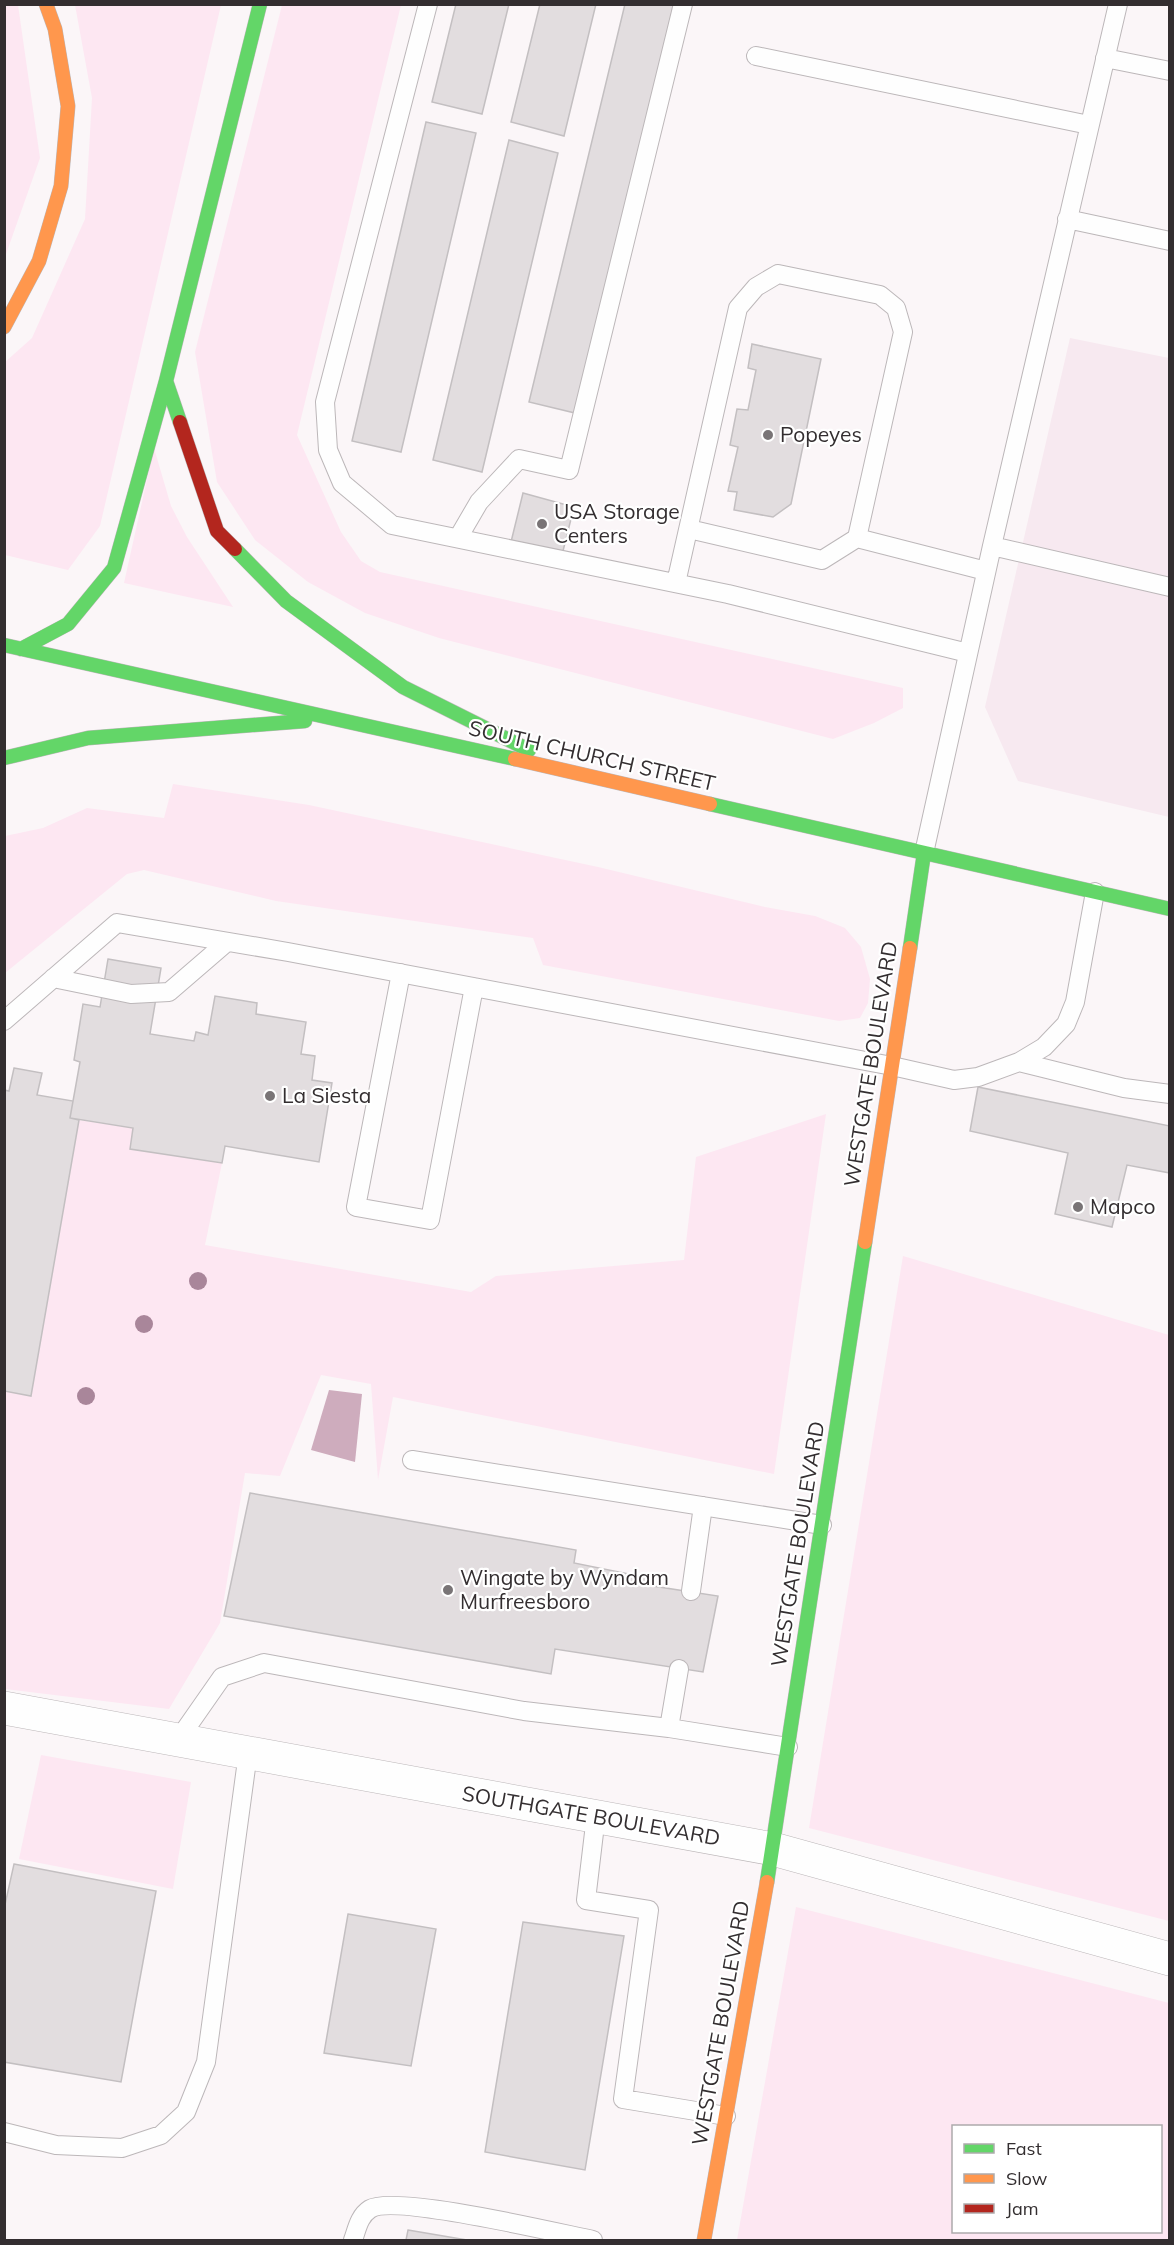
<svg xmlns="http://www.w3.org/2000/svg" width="1174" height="2245" viewBox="0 0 1174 2245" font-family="Mulish,sans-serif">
	<rect width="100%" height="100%" fill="#fbf6f8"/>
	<!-- built -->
	<path fill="#f7e9f0" d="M1070 338 1169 358V817L1018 781 985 707Z"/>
	<!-- green -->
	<path fill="#fde7f2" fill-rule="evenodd" d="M5 4 18 5 40 158 5 257Z
		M75 5H221L100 526 68 570 5 555 4 363 32 338 85 219 92 98Z
		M282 5H401L297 435 341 532 361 561 380 572 903 688V708L874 723 833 739 439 638 365 613 308 582 255 540 217 482 195 352Z
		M154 448 171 506 187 537 233 607 124 583Z
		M173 784 309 805 598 867 765 907 815 916 845 928 861 947 870 979 868 1003 860 1018 839 1021 543 965 533 938 276 901 144 870 127 874 5 973V836L43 828 87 808 164 818Z
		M826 1114 774 1474 393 1397 378 1480 371 1384 321 1375 280 1476 245 1473 220 1623 169 1709 5 1689V1391L31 1395 79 1120 133 1128 130 1149 222 1163 205 1245 471 1292 496 1276 684 1260 696 1157Z
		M903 1256 1169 1335V1921L809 1828Z
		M41 1755 191 1782 173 1889 19 1859Z
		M796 1907 1169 2003V2240H737ZM954 2126H1160V2232H954Z"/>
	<!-- water -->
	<path fill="#ceacbd" d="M329 1390 362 1394 355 1462 311 1450Z"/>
	<!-- building -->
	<path fill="#e2dddf" stroke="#c3bfc1" stroke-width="1.5" d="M456 4H509L482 114 432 102Z
		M540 4H596L564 136 511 122Z
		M625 4H674L575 413 529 402Z
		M426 122 476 133 401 452 352 441Z
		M509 140 558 153 482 472 433 460Z
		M752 344 821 359 791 504 773 517 734 510 737 492 728 491 738 447 730 445 737 409 748 410 756 370 748 368Z
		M523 493 574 507 562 555 511 542Z
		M108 959 161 968 150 1034 194 1041 196 1032 208 1035 215 996 257 1003 256 1014 306 1022 301 1054 315 1056 312 1080 332 1083 319 1162 225 1146 222 1163 130 1149 133 1128 70 1118 80 1062 74 1060 83 1004 100 1007Z
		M14 1068 42 1073 37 1095 73 1101 70 1118 79 1120 31 1396 4 1391V1090L9 1091Z
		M978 1087 1170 1126V1173L1127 1165 1112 1227 1055 1214 1068 1153 970 1131Z
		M250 1493 576 1550 574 1563 654 1579 653 1586 718 1596 703 1672 555 1649 551 1674 224 1616Z
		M14 1864 156 1891 121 2082 4 2062V1909Z
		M348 1914 436 1929 411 2066 324 2053Z
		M523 1922 624 1936 585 2170 485 2152Z
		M408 2230 467 2240H406Z"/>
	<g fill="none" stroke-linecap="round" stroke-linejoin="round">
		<defs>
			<path id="lane" d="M428 4 325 402 328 450 342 483 392 525 728 594 968 653
				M756 56 1089 125
				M1105 58 1170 71
				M1067 219 1170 241
				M458 538 479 502 519 459 569 470 683 4
				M857 538 986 571
				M992 546 1118 4
				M676 583 738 308 756 287 778 274 880 295 896 308 903 332 857 538 822 560 689 529
				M924 853 992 546 1170 587
				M401 973 356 1207 430 1220 474 987
				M53 978 131 994 169 992 227 942
				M4 1021 117 923 288 952 892 1066 954 1080 978 1077 1019 1062 1044 1047 1066 1024 1075 1002 1095 892
				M1019 1062 1124 1088 1170 1094
				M412 1460 822 1525
				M691 1591 703 1506
				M669 1728 679 1669
				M178 1740 222 1677 264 1663 524 1711 669 1728 788 1747
				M596 1816 586 1900 649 1910 623 2099 726 2116
				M4 2132 56 2145 122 2148 161 2135 186 2112 206 2062 248 1753
				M353 2240C357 2229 359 2216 370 2209 394 2194 558 2233 593 2240"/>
			<path id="street" d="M4 1708 773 1849 1170 1959"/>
			<path id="fast" d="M180 422 166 381 260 4
				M235 549 286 601 403 687 529 750
				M4 645 515 759
				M21 649 68 624 114 568 166 381
				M4 758 88 738 305 721
				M710 804 1170 909
				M910 948 924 853
				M767 1882 865 1242"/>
			<path id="slow" d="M4 327 39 261 61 186 68 106 55 29 46 4
				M515 759 710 804
				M865 1242 910 948
				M704 2240 767 1882"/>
			<path id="jam" d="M180 422 217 531 235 549"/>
		</defs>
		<!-- lane casing -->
		<use href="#lane" stroke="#bcb7b9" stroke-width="20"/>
		<!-- street casing -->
		<use href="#street" stroke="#bcb7b9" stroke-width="34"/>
		<!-- fast casing -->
		<use href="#fast" stroke="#bcb7b9" stroke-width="15"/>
		<!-- slow casing -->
		<use href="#slow" stroke="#bcb7b9" stroke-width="15"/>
		<!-- jam casing -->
		<use href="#jam" stroke="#bcb7b9" stroke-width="15"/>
		<!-- lane -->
		<use href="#lane" stroke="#fefefe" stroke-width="18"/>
		<!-- street -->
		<use href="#street" stroke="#fefefe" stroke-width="33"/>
		<!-- fast -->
		<use href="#fast" stroke="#63d668" stroke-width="14"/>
		<!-- slow -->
		<use href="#slow" stroke="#ff974d" stroke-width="14"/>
		<!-- jam -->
		<use href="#jam" stroke="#b3261e" stroke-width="14"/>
	</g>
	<!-- trees -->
	<g fill="#a9869a">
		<circle cx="198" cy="1281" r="9"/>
		<circle cx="144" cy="1324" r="9"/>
		<circle cx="86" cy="1396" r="9"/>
	</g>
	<!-- markers -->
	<g fill="#797476" stroke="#fff" stroke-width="2">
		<circle cx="768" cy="435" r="6"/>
		<circle cx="542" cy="524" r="6"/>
		<circle cx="270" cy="1096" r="6"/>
		<circle cx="1078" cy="1207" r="6"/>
		<circle cx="448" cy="1590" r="6"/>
	</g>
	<g text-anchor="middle" stroke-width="4.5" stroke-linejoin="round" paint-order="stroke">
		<!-- poi labels -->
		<g font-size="21" fill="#332e30" stroke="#fff" text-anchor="start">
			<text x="780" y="442">Popeyes</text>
			<text x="554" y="519">USA Storage<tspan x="554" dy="24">Centers</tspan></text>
			<text x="282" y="1103">La Siesta</text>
			<text x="1090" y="1214">Mapco</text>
			<text x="460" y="1585">Wingate by Wyndam<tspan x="460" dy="24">Murfreesboro</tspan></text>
		</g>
		<!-- street labels -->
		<g font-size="21" fill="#332e30" stroke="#fff">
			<text transform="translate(592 756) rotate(13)" y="7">SOUTH CHURCH STREET</text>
			<text transform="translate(871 1064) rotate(-81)" y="7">WESTGATE BOULEVARD</text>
			<text transform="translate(798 1544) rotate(-81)" y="7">WESTGATE BOULEVARD</text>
			<text transform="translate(591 1816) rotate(10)" y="7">SOUTHGATE BOULEVARD</text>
			<text transform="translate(721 2023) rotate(-80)" y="7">WESTGATE BOULEVARD</text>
		</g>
	</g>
	<!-- border -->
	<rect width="1174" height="2245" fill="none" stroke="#332e30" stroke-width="12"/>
	<!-- legend -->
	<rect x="952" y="2125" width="210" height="108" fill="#ffffff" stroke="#adabac" stroke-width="1.5"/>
	<rect x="964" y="2144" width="30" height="9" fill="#63d668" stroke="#adabac" stroke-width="1.5"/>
	<text x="1006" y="2155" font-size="18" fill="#332e30">Fast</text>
	<rect x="964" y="2174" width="30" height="9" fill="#ff974d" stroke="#adabac" stroke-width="1.5"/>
	<text x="1006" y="2185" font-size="18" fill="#332e30">Slow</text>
	<rect x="964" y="2204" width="30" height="9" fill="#b3261e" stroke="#adabac" stroke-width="1.5"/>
	<text x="1006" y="2215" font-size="18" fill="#332e30">Jam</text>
</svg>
